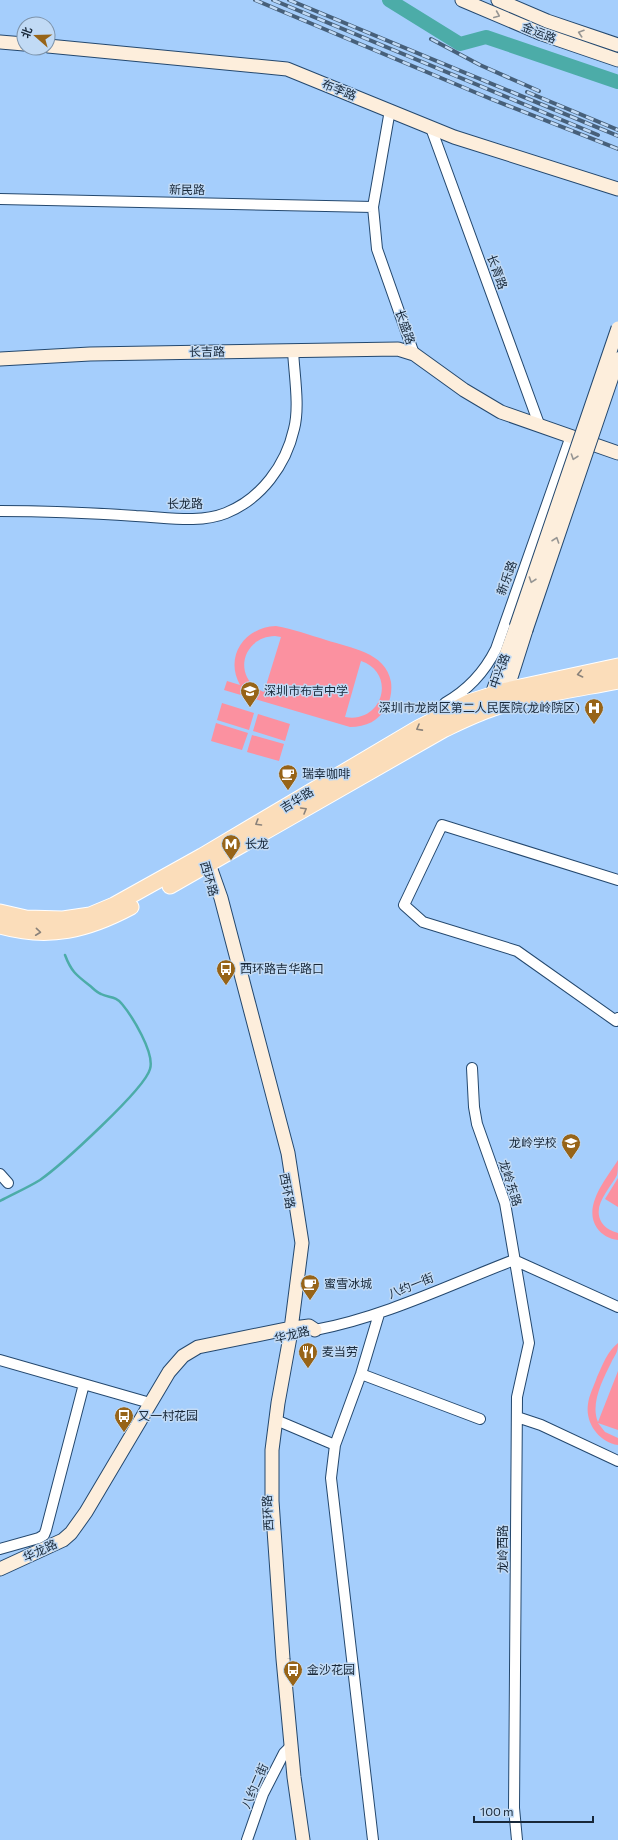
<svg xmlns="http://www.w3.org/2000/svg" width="618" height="1840" viewBox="0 0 618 1840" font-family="Commissioner,'Noto Sans SC',sans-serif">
	<rect width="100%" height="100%" fill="#a5cefc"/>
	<!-- green -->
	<path fill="#fb91a0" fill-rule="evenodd" d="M276 626C293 629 310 635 326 640 350 648 386 652 391 682 392 690 391 699 387 706 379 721 366 727 350 727L224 690 227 681 240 685C224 656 245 627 276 626ZM275 636 281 637 264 692C232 679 241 637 275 636ZM361 661C397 673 383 724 345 717Z
		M222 703 254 713 249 730 217 720Z
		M258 714 290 724 285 741 253 731Z
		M216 723 248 733 242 750 211 741Z
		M252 735 284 744 279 761 247 752Z
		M618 1160C618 1164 618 1171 617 1175 610 1189 591 1206 602 1223 606 1229 612 1231 618 1233V1240C609 1239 602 1235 597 1228 582 1206 607 1178 618 1160Z
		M618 1178V1207L605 1199Z
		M618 1343C618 1354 615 1354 611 1363 603 1379 590 1404 598 1422L618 1371V1430L598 1423 605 1432 618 1438V1445C599 1442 585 1423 588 1404 589 1395 594 1386 597 1377 603 1364 607 1352 618 1343Z"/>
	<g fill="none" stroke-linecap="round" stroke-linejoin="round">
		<!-- stream -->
		<path stroke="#4caca8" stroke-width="2.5" d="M0 1201C13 1194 27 1188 40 1180 60 1166 145 1089 150 1069 155 1053 132 1016 122 1004 116 996 109 998 101 994 96 992 93 988 89 985 76 975 71 971 65 955"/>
		<!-- river -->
		<path stroke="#4caca8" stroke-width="14" d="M389 0 460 44 486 37 618 82"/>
		<defs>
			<path id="street" d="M390 110 373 207 377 249 414 354
				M431 128 539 424
				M0 199 373 207
				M613 366 618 350
				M0 511C45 511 91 513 136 516 165 517 199 524 226 513 261 499 286 465 294 429 300 406 294 374 293 350
				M449 712 445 703C468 690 484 673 496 649L571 436
				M618 880 442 825 404 905 423 922 517 951 616 1021 618 1018
				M472 1068 474 1107 477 1124 505 1203 529 1343 517 1397 514 1808 517 1840
				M0 1174 8 1183
				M514 1260 618 1307
				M315 1330C384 1317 449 1285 514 1260
				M0 1360 150 1403
				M361 1374 480 1419
				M517 1417 541 1425 618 1461
				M276 1420 335 1445
				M0 1549 39 1538 44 1535 46 1530 84 1384
				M247 1840 263 1794 284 1753 291 1746
				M373 1840 331 1478 335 1445 361 1374 379 1314"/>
			<path id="secondary" d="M462 0 542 34 618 60
				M498 0 547 21 618 45
				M0 42 24 44
				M48 46 287 69 454 137 618 189
				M0 359 90 354 398 349 414 354 464 390 501 412 618 453
				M503 697 507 690 526 630
				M493 702 492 694 516 627
				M203 857 209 864 221 898 288 1153 302 1243 290 1337 278 1403 272 1450V1501L283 1659 294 1777 303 1840
				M0 1569 63 1540 71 1533 86 1512 169 1372 183 1356 198 1347 286 1329 309 1326 315 1330"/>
			<path id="primary" d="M170 886 443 730C460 722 476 714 494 708 534 695 577 689 618 681
				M0 912 26 918 63 919 90 915 114 905 202 856 418 728 469 702 507 690 618 666
				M0 926C49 940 88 930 131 907"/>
		</defs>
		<!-- street casing -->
		<use href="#street" stroke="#24486e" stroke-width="12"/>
		<!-- secondary casing -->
		<use href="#secondary" stroke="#24486e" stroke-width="15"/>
		<!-- primary casing -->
		<use href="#primary" stroke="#fff" stroke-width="17"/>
		<!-- street -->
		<use href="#street" stroke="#fff" stroke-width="10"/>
		<!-- secondary -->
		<use href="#secondary" stroke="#fdeedc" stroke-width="13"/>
		<!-- primary -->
		<use href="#primary" stroke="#fbddba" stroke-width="15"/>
		<defs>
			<path id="rail" d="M255 0 491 99 618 149
				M273 0 598 135
				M289 0 618 136
				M431 39 480 65 539 91
				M527 92 618 130"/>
		</defs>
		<!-- rail casing -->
		<use href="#rail" stroke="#47607a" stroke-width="4"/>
		<!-- rail -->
		<use href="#rail" stroke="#c1daf5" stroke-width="2.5" stroke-dasharray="8" stroke-linecap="butt"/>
		<defs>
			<path id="secondary-bridge" d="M516 627 618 328
				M526 630 618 359"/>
		</defs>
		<!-- secondary-bridge casing -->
		<use href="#secondary-bridge" stroke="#24486e" stroke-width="15" stroke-linecap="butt"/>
		<!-- secondary-bridge -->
		<use href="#secondary-bridge" stroke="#fdeedc" stroke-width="13"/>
	</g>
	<!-- one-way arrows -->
	<defs><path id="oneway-chevron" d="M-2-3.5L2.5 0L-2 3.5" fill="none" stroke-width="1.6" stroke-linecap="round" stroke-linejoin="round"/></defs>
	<g stroke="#969593">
		<use href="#oneway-chevron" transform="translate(497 15) rotate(23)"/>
		<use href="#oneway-chevron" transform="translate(581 33) rotate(-162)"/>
		<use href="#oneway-chevron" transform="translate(574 457) rotate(109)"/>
		<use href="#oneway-chevron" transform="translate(556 540) rotate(-71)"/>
		<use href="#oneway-chevron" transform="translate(532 580) rotate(109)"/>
	</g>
	<g stroke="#8a827a">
		<use href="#oneway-chevron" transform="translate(580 674) rotate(168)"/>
		<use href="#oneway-chevron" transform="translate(419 728) rotate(151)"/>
		<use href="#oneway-chevron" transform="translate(304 810) rotate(-30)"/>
		<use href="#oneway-chevron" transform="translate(258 823) rotate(149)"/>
		<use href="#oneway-chevron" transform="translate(38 932) rotate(6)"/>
	</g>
	<!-- icons -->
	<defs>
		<symbol id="school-pin" viewBox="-11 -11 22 30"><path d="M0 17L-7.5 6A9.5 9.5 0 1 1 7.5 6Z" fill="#976418" stroke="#c1daf5"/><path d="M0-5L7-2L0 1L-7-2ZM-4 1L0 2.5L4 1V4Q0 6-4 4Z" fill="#fff"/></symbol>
		<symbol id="hospital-pin" viewBox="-11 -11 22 30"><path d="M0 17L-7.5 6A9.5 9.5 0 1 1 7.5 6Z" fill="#976418" stroke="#c1daf5"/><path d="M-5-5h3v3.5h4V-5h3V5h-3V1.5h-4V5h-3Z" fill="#fff"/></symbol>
		<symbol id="cafe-pin" viewBox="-11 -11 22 30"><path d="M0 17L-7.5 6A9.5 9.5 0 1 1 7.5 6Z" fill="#976418" stroke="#c1daf5"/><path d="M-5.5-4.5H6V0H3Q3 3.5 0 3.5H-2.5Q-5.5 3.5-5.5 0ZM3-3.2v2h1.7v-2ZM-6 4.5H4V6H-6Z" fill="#fff"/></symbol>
		<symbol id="metro-pin" viewBox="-11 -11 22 30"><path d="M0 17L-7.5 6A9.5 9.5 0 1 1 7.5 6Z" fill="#976418" stroke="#c1daf5"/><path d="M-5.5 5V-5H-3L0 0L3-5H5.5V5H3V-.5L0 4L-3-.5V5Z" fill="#fff"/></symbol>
		<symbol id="bus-pin" viewBox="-11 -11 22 30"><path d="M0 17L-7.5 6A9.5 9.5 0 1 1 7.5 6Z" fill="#976418" stroke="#c1daf5"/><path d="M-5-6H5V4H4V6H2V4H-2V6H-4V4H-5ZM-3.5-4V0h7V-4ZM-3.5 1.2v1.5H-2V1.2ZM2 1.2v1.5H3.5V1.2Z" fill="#fff"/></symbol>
		<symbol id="restaurant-pin" viewBox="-11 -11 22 30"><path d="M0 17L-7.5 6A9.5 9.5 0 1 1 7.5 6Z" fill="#976418" stroke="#c1daf5"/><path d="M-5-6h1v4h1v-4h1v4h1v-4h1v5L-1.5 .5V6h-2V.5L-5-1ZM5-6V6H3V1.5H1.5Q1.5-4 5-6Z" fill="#fff"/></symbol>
	</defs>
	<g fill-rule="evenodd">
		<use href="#school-pin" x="239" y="680" width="22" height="30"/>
		<use href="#hospital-pin" x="583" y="697" width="22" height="30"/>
		<use href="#cafe-pin" x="277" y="763" width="22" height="30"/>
		<use href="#metro-pin" x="220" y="833" width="22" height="30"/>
		<use href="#bus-pin" x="215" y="958" width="22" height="30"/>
		<use href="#school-pin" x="560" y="1132" width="22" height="30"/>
		<use href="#cafe-pin" x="299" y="1273" width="22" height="30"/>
		<use href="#restaurant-pin" x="297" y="1341" width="22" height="30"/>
		<use href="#bus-pin" x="113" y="1405" width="22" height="30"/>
		<use href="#bus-pin" x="282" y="1659" width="22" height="30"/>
	</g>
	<g text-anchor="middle" stroke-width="3" stroke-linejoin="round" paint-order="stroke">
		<!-- street labels -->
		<g font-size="12" fill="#182839" stroke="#c1daf5">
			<text transform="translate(539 33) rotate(22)" y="4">金运路</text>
			<text transform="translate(339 90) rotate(22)" y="4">布李路</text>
			<text transform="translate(187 190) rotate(1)" y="4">新民路</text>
			<text transform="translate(497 272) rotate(70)" y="4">长青路</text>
			<text transform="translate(405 327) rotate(71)" y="4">长盛路</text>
			<text transform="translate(207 352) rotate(-1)" y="4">长吉路</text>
			<text x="185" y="508">长龙路</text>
			<text transform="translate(507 578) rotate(-70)" y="4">新乐路</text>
			<text transform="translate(500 671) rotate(-70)" y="4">中兴路</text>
			<text transform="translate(297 800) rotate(-31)" y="4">吉华路</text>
			<text transform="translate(209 879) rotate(74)" y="4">西环路</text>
			<text transform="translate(510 1183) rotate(72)" y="4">龙岭东路</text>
			<text transform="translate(287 1191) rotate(79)" y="4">西环路</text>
			<text transform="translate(411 1286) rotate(-22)" y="4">八约一街</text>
			<text transform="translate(292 1335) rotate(-14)" y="4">华龙路</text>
			<text transform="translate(268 1513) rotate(-93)" y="4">西环路</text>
			<text transform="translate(503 1549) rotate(-90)" y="4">龙岭西路</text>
			<text transform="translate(40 1551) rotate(-25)" y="4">华龙路</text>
			<text transform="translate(255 1786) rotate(-66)" y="4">八约二街</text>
		</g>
		<!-- poi labels -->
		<g font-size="12" fill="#182839" stroke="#c1daf5" text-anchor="start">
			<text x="264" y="695">深圳市布吉中学</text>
			<text x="580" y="712" text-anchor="end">深圳市龙岗区第二人民医院(龙岭院区)</text>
			<text x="302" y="778">瑞幸咖啡</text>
			<text x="245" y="848">长龙</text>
			<text x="240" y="973">西环路吉华路口</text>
			<text x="557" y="1147" text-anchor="end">龙岭学校</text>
			<text x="324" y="1288">蜜雪冰城</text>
			<text x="322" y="1356">麦当劳</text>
			<text x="138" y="1420">又一村花园</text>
			<text x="307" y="1674">金沙花园</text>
		</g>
	</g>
	<!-- north arrow -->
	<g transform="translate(36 36) rotate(290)"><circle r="19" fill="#c1daf5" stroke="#7d93aa"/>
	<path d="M0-3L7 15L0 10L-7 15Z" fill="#976418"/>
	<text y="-6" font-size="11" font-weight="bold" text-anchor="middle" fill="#182839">北</text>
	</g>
	<!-- scale -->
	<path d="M474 1816v6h119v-6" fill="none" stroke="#182839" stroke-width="2"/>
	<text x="480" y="1816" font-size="12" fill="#182839" stroke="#c1daf5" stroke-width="3" paint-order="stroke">100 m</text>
</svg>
